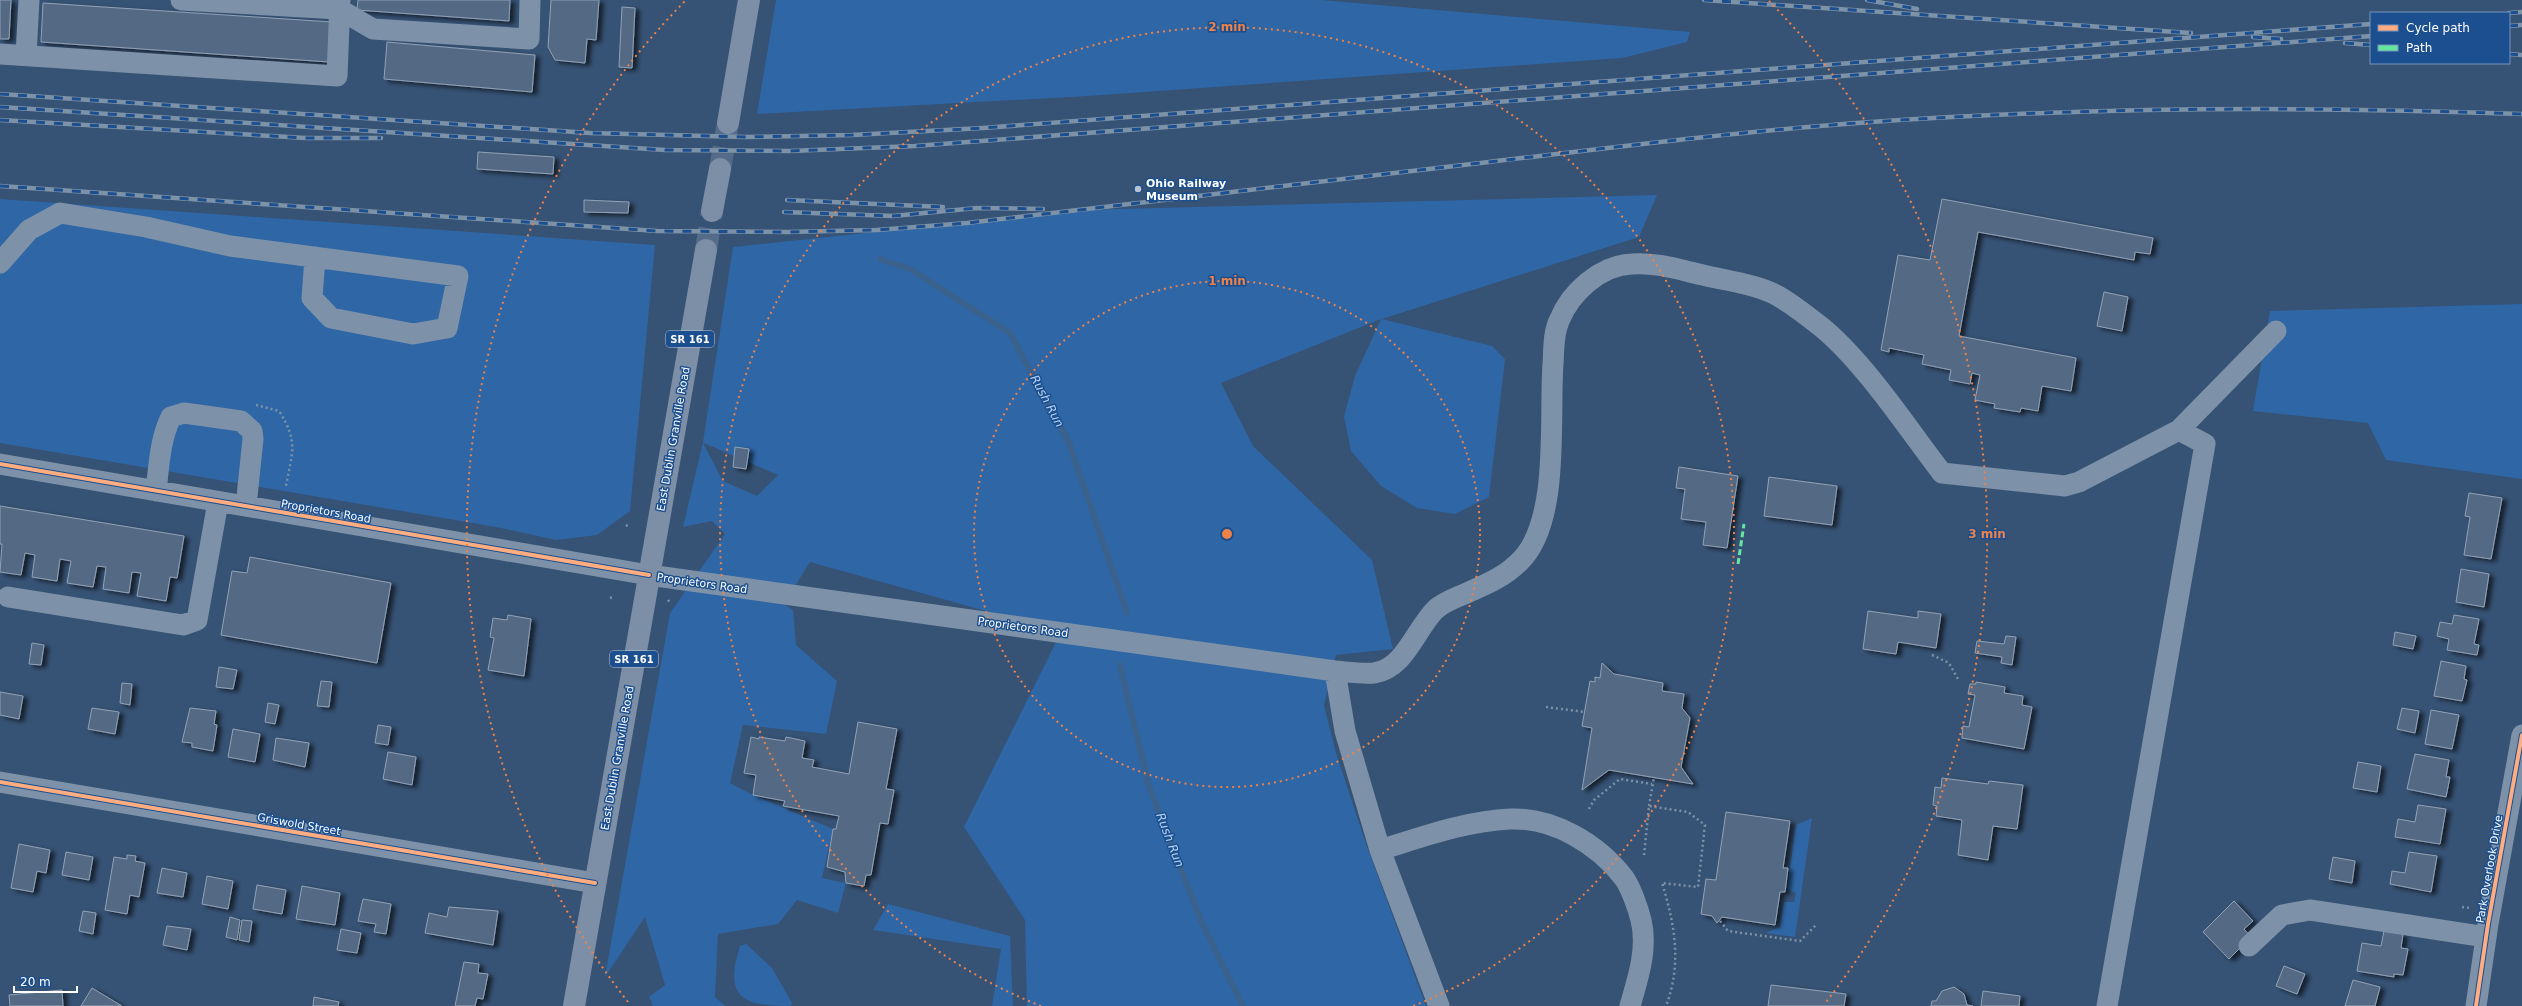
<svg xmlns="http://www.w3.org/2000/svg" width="2522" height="1006" viewBox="0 0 2522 1006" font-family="'DejaVu Sans',sans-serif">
	<defs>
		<filter id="shadow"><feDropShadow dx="4.5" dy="2.5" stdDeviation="2" flood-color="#0009"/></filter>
	</defs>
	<rect width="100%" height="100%" fill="#365274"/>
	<!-- green -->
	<path fill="#2f66a5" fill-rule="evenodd" d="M776 0H1321L1690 32 1687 42 1622 58 1088 96 757 114Z
		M1657 195 1639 237 1382 319 1492 346 1505 359 1489 497 1455 514 1417 508 1381 486 1351 451 1344 416 1355 376 1381 319 1221 383 1253 446 1372 560 1393 649 1336 655 1324 705 1336 753 1366 844 1426 1006H1027L1025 920 964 827 1061 632 810 562 784 604 793 610 796 645 837 681 826 734 743 725 730 783 753 795 833 829 822 878 846 883 838 913 797 900 778 924 718 934 715 997 725 1006H653L649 997 665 985 645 917 605 977 670 613 725 534 712 521 683 527 703 442 733 247 1079 210ZM703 443H704L778 475 757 496 723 481Z
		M0 199 655 245 630 511 597 535 556 540 496 527 0 443Z
		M2522 304V479L2386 460 2368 423 2253 411 2270 311Z
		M1812 818 1795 937 1766 933 1780 927 1784 902H1794L1796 893 1787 890 1796 825Z
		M888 904 1010 936 1013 1006H992L1001 949 873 930Z
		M746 944 772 968 792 1003 791 1006C744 1006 723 999 740 946Z"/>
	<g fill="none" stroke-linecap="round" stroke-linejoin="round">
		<!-- stream -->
		<path stroke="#3b618d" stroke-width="6" d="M880 259 910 269 1010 333 1069 443 1127 613
			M1120 665 1149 787 1202 923 1243 1006"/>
	</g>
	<!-- building -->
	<path fill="#526984" stroke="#92a2b6" filter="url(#shadow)" d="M0 0H11L9 39H0Z
		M358 0H510L509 21 357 10Z
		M551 0H599L596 40 587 39 585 63 555 60 548 47Z
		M43 3 332 22 329 62 41 42Z
		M622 7 635 8 632 68 619 67Z
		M387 42 535 55 532 92 384 79Z
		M478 152 554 157 553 174 477 169Z
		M1942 199 2153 238 2150 254 2135 252 2134 260 1978 232 1959 336 2076 358 2071 391 2042 386 2038 411 2021 408 2020 412 1994 408 1995 404 1975 400 1980 375 1972 373 1970 384 1949 380 1951 370 1922 364 1924 355 1889 348V352L1881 350 1898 255 1930 260Z
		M584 200 629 202 628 213 584 212Z
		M2104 292 2128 297 2122 331 2097 326Z
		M735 447 749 449 746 469 733 467Z
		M1679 467 1738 476 1727 548 1703 545 1706 522 1681 519 1685 489 1676 488Z
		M1769 477 1837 486 1832 525 1764 516Z
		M2469 493 2502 498 2491 559 2464 555 2470 517 2465 516Z
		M0 506 184 536 177 578 170 577 166 601 137 596 141 573 132 572 129 593 103 589 106 567 97 566 93 587 67 583 71 561 60 559 57 581 32 577 35 555 25 553 21 575 0 572 2 544H0Z
		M250 557 391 583 377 663 221 635 232 571 247 573Z
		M2461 569 2489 574 2484 607 2456 602Z
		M1868 611 1918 618V611L1941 614 1936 648 1898 642 1896 654 1863 649Z
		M508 615 531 619 524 676 488 670 494 638 490 637 493 618 507 620Z
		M2454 615 2479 619 2474 644 2479 645 2477 655 2447 650 2449 639 2437 636 2440 622 2452 624Z
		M2395 632 2416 636 2413 649 2393 645Z
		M2006 636 2016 637 2012 665 2001 663 2002 657 1975 653 1977 641 2004 644Z
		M32 643 44 645 41 665 29 664Z
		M2441 661 2466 666 2464 679 2467 680 2462 701 2434 696Z
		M1602 663 1614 674 1663 683 1662 691 1684 694 1682 708 1690 718 1681 767 1693 784 1609 770 1582 790 1592 728 1582 726 1590 681 1595 682V677L1600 678Z
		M219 667 237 670 233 689 216 687Z
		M321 681 332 682 329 707 317 706Z
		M1976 682 2005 687 2004 693 2023 696 2022 705 2032 707 2024 749 1962 738 1963 726 1969 727 1975 695 1968 694 1970 684H1976Z
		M122 683 132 684 130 705 120 703Z
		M0 692 23 696 19 719 0 715Z
		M268 703 279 705 275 724 265 722Z
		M92 708 119 712 115 734 88 729Z
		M190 708 216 711 214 724 217 725 213 751 192 747V743L182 742Z
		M2402 708 2419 711 2415 733 2397 729Z
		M2431 710 2459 715 2452 749 2425 744Z
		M858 722 897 729 886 789 894 790 888 824 880 823 871 875H866L864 886 846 883 845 872 827 867 833 829H836L839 816 783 806 785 801 753 795 756 775 744 773 751 737 759 739V737L785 741 786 737 805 741 802 758 814 760 812 767 849 774Z
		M378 725 391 727 388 745 375 743Z
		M233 729 260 734 255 762 228 757Z
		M276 738 309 743 305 767 273 760Z
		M388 752 416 757 412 785 383 779Z
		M2415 754 2449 760 2446 777H2450L2446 797 2407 789Z
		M2358 762 2381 766 2377 792 2353 788Z
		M1942 778 1988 784 1989 781 2023 785 2017 829 1993 826 1988 860 1958 855 1962 820 1936 816 1937 806 1933 805 1935 787 1941 788Z
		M2418 805 2446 809 2440 844 2395 837 2398 819 2415 822Z
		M1726 812 1790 821 1783 868H1788L1785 892H1780L1775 925 1722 917 1717 923 1712 916 1701 914 1706 879 1716 880Z
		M19 844 50 850 46 873 37 871 33 892 11 888Z
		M66 852 93 857 89 880 62 875Z
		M2409 852 2437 856 2431 892 2390 884 2392 871 2405 873Z
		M127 855 136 856 135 861 145 863 139 897 130 895 127 914 105 910 114 857 127 859Z
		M2333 857 2355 861 2352 883 2329 879Z
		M162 868 187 873 183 897 157 893Z
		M207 876 233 881 228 909 202 904Z
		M257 885 286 890 282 914 253 909Z
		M302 886 340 893 335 925 296 919Z
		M363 899 391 904 386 934 374 932 376 924 358 921Z
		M2234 901 2253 921 2244 929 2251 937 2229 959 2203 932Z
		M449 907 498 911 493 945 425 933 429 913 447 917Z
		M83 911 96 913 93 934 79 931Z
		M230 917 240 920 237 940 226 937Z
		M242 920 252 921 249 942 239 940Z
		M167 926 191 929 187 950 163 945Z
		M341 929 361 933 357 953 337 950Z
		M2384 931 2403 934 2401 948 2408 949 2403 975 2394 974V977L2357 971 2362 943 2381 946Z
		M464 962 479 964 478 973 488 974 483 999 477 998 475 1006H455Z
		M2284 966 2305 974 2297 994 2276 986Z
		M2353 980 2380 987 2375 1006H2345Z
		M1771 985 1846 994 1844 1006H1768Z
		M1954 987 1964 994 1967 1005 1973 1006H1931L1932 1001H1936L1942 991Z
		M92 988 122 1006H81Z
		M62 990 63 1006H10L9 995Z
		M1983 991 2020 996 2019 1006H1981Z
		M314 997 339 1002 338 1006H313Z"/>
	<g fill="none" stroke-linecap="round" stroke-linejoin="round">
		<!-- major-tunnel -->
		<path stroke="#546c89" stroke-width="22" stroke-dasharray="22 11" stroke-linecap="butt" d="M720 169 728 123
			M706 250 712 211"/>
		<!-- path -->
		<path stroke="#7d92a8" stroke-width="2.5" stroke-dasharray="2 3" stroke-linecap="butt" d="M256 405 279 411C299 442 292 452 286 486
			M626 525 629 527
			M610 598 613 597
			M668 600 671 604
			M1932 655 1949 663 1959 681
			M1546 707 1585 712
			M1649 806 1654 777
			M1589 809 1594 800 1620 779 1652 784
			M1644 855 1649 806 1688 812 1705 825 1698 887 1662 883C1675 925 1682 964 1666 1006
			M2462 907 2470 908
			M1720 921 1728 931 1800 941 1817 924"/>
		<!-- minor -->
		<path stroke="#7d92a8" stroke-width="21" d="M181 0 339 9 373 29 529 39 530 0
			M0 54 337 76 340 0
			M26 56 29 0
			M0 263 29 230 60 213 146 227 230 246 458 276 447 328 413 334 331 318 312 298 315 257
			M0 464 649 575 1335 671C1348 672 1362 674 1374 673 1405 669 1416 628 1436 609 1444 602 1453 599 1462 595 1485 585 1506 577 1523 558 1560 516 1549 417 1553 364 1554 350 1553 334 1559 321 1570 293 1600 265 1632 264 1656 262 1680 270 1703 275 1727 281 1756 284 1778 296 1794 305 1811 319 1825 330 1867 366 1908 429 1942 473L2065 486 2079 482 2179 430 2276 331
			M156 491C159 466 160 439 171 417L184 413 241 421 252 431 253 439 246 506
			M8 597 183 625 197 620 218 502
			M1335 671 1345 731 1380 850 1439 1006
			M0 782 595 883
			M1380 850C1422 837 1466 821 1510 819 1553 817 1598 844 1624 878 1631 888 1638 908 1641 920 1648 949 1638 978 1630 1006
			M2249 946 2282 915 2310 910 2486 937
			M2107 1006 2205 444 2179 430
			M2476 1006 2488 924 2522 735"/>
		<!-- major -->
		<path stroke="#7d8ea7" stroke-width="22" d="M728 123 749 0
			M712 211 720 169
			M574 1006 706 250"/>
		<defs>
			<path id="rail" d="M1704 0 2191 33
				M1867 0 1917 9
				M2509 13 2522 12
				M2509 26 2522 25
				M2253 37 2281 39
				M2345 43 2371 45
				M2509 54 2522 55
				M0 94 590 133 745 137 852 135 983 128 2371 24
				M0 107 665 150 790 151 915 146 2371 36
				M0 120 306 138H381
				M0 186 657 231 787 232 877 230 967 223C1141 203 1315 182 1489 162 1616 147 1743 131 1871 122 2088 107 2305 106 2522 114
				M787 200 943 207
				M784 212 893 216 977 208 1043 209"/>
		</defs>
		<!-- rail casing -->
		<use href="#rail" stroke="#7e92a7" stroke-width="4.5"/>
		<!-- rail -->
		<use href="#rail" stroke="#1b4f8f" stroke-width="3" stroke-dasharray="9" stroke-linecap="butt"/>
		<!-- quiet -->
		<path stroke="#66e7a1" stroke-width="3" stroke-dasharray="6 3" stroke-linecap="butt" d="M1738 564 1744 524"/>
		<defs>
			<path id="cycleway" d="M0 464 649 575
				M0 782 595 883
				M2476 1006 2488 924 2522 735"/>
		</defs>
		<!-- cycleway casing -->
		<use href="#cycleway" stroke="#1b4f8f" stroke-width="6"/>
		<!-- cycleway -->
		<use href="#cycleway" stroke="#ffac80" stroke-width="4"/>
	</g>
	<!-- distance rings -->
	<g fill="none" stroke="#ee8249" stroke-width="2" stroke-dasharray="2 4">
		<circle cx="1227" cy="534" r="253"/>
		<path d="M1041 1006A507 507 0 1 1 1413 1006"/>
		<path d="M628 1002A760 760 0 0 1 685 1M1769 1A760 760 0 0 1 1826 1002"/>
	</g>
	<!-- markers -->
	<circle fill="#b9c2ce" stroke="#1b4f8f" stroke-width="1.5" cx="1138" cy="189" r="4"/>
	<g text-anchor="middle" stroke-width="3" stroke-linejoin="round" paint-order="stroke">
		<!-- shield labels -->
		<g fill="#1b4f8f" stroke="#bbcadd" stroke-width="1">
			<rect x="666" y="331" width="48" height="16" rx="3"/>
			<rect x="610" y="651" width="48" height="16" rx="3"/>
		</g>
		<g font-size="10" font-weight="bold" fill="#fff">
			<text x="690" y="343">SR 161</text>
			<text x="634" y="663">SR 161</text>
		</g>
		<!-- poi labels -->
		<g font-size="11" font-weight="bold" fill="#fff" stroke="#1b4f8f" text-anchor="start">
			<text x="1146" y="187">Ohio Railway<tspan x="1146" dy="13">Museum</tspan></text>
		</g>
		<!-- street labels -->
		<g font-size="11" fill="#fff" stroke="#1b4f8f">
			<text transform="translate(673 439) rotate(-80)" y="4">East Dublin Granville Road</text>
			<text transform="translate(326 511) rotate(10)" y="4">Proprietors Road</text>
			<text transform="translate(702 583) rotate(8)" y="4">Proprietors Road</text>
			<text transform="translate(1023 627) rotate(8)" y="4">Proprietors Road</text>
			<text transform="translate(617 758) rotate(-80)" y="4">East Dublin Granville Road</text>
			<text transform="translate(299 824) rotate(10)" y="4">Griswold Street</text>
			<text transform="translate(2489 869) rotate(-80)" y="4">Park Overlook Drive</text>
		</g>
		<!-- water labels -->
		<g font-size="12" font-style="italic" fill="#b5d3f5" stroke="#1b4f8f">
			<text transform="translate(1047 401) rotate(62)" y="4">Rush Run</text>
			<text transform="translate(1170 840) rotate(69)" y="4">Rush Run</text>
		</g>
	</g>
	<circle cx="1227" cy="534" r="6" fill="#ee8249" stroke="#1b4f8f" stroke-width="2"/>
	<g font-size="12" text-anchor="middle" font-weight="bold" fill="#ee8249" stroke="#1b4f8f" stroke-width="3" stroke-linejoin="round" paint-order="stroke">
		<text x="1227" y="31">2 min</text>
		<text x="1227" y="285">1 min</text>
		<text x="1987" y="538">3 min</text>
	</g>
	<!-- legend -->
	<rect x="2370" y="12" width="140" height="52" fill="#1b4f8f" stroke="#7695bc"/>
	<rect x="2378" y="25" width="20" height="6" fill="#ffac80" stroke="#7695bc"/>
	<text x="2406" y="32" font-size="12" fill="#ffffff">Cycle path</text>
	<rect x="2378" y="45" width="20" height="6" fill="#66e7a1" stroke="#7695bc"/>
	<text x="2406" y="52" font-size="12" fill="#ffffff">Path</text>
	<!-- scale -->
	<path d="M14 986v6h63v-6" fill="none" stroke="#ffffff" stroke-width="2"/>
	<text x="20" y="986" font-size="12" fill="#ffffff" stroke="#1b4f8f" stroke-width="3" paint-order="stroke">20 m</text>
</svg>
